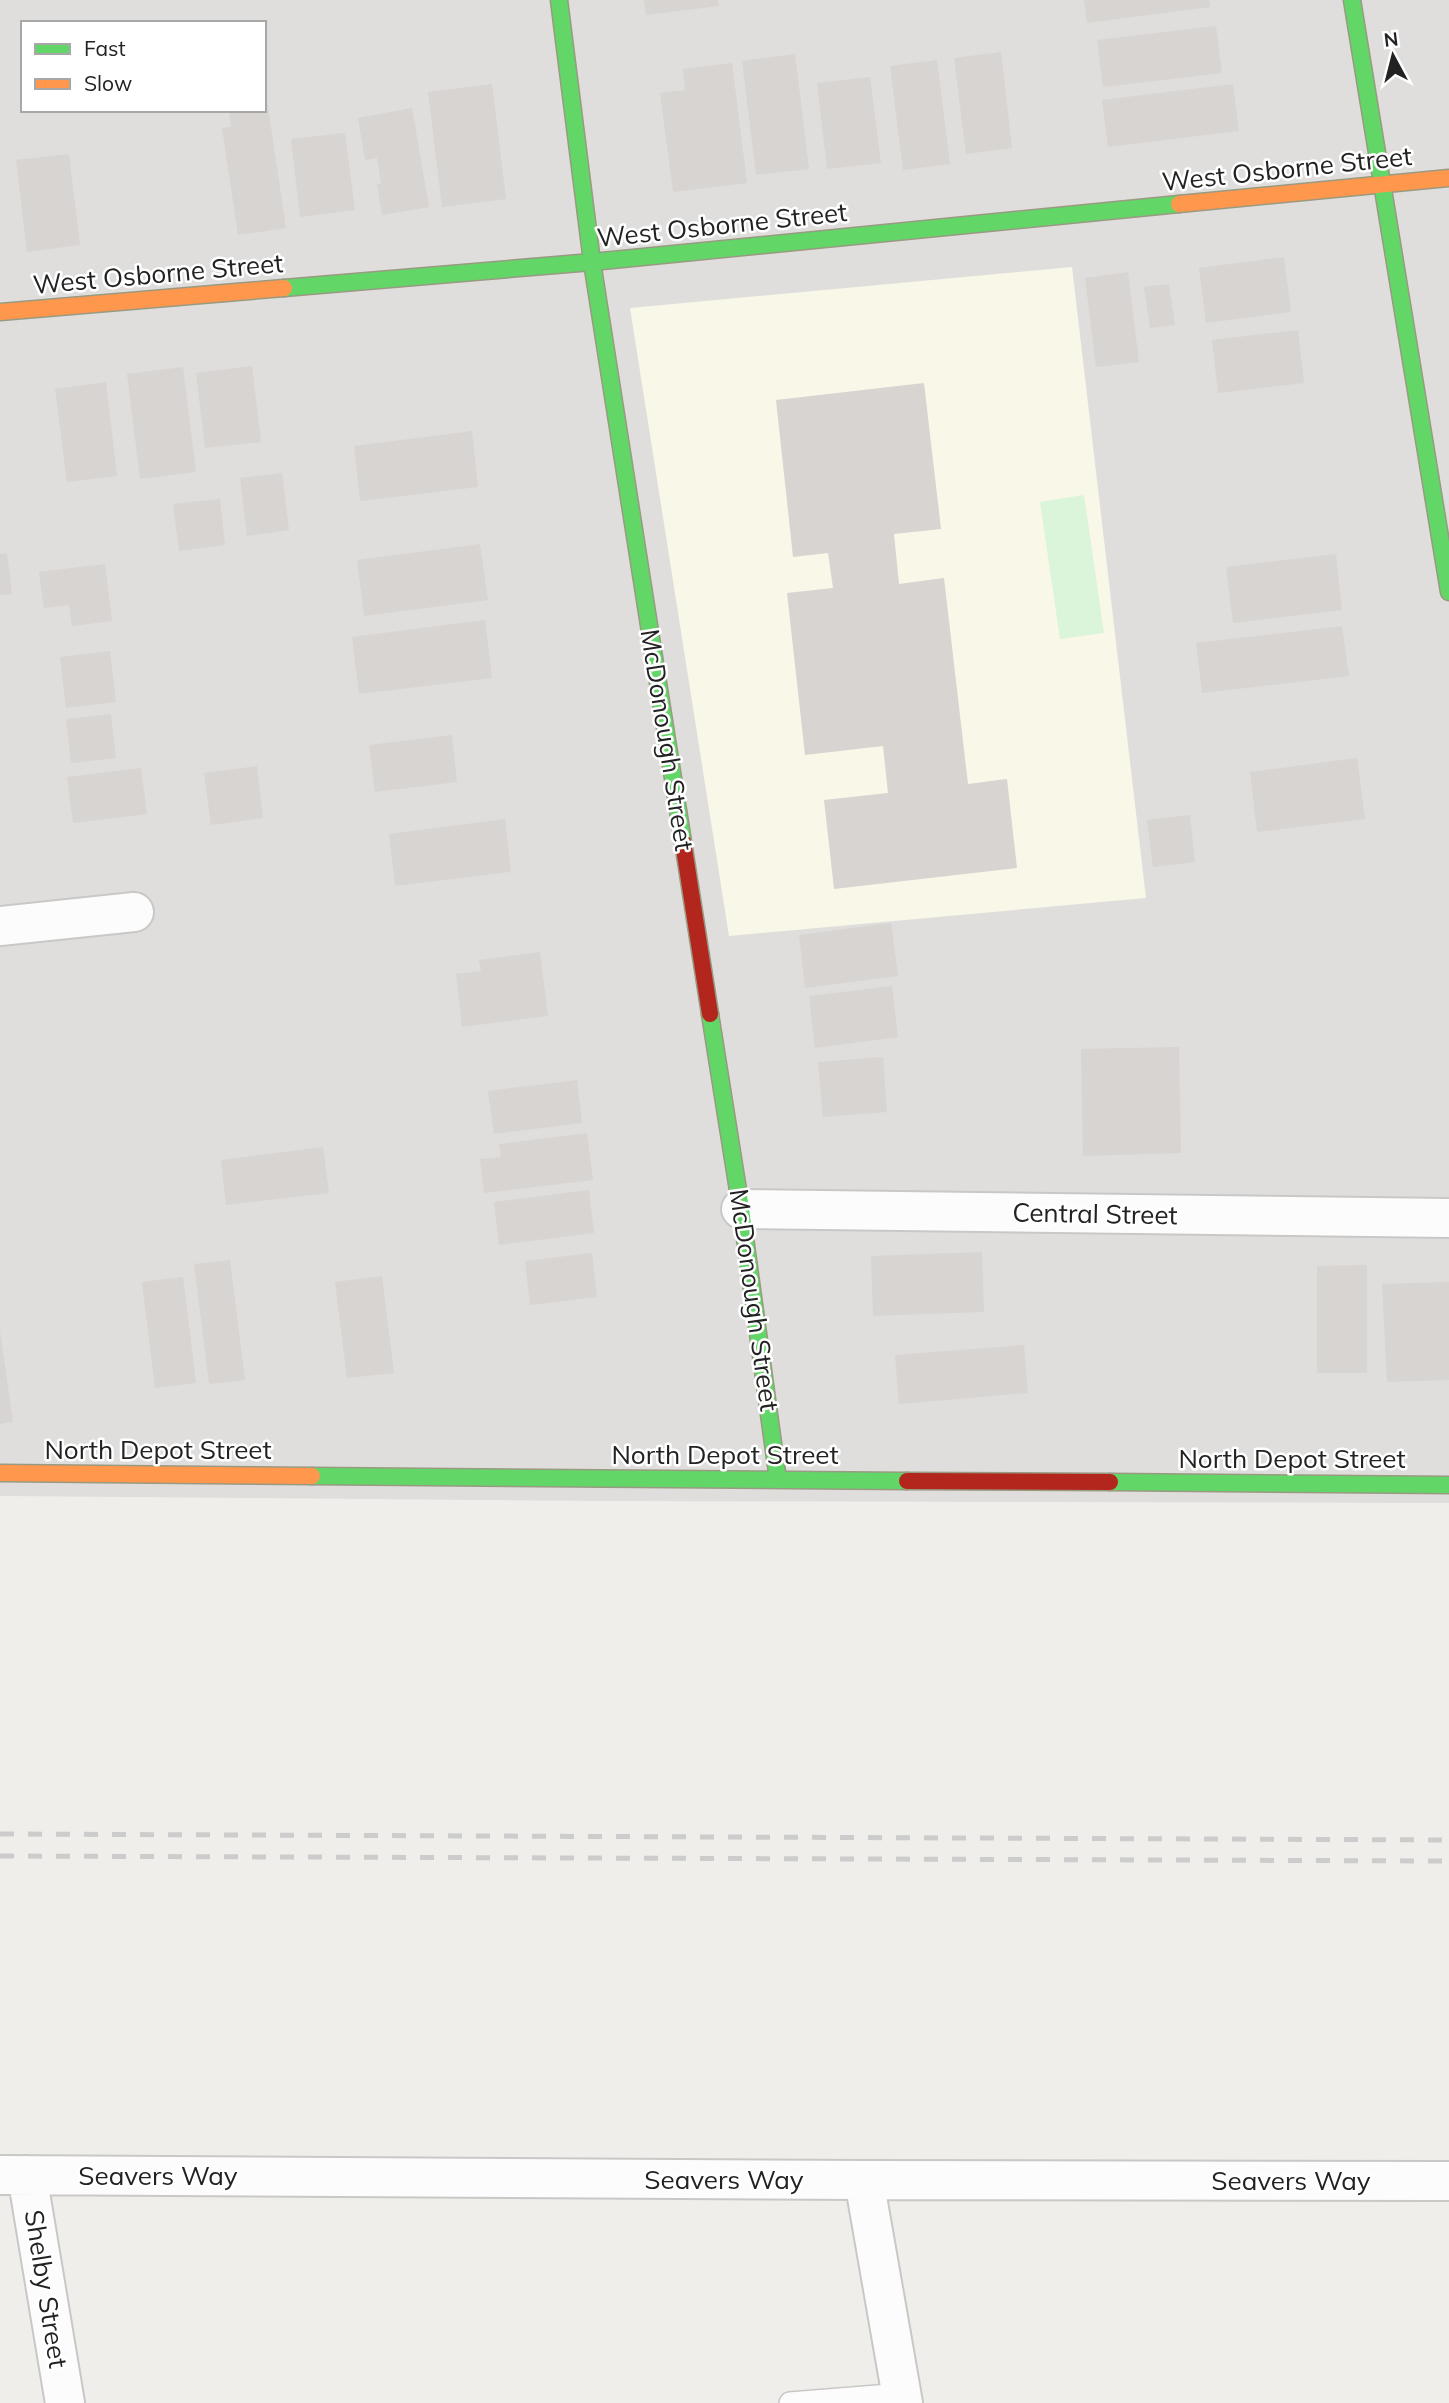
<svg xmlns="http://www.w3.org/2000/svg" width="1449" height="2403" viewBox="0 0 1449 2403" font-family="Mulish,sans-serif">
	<rect width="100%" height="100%" fill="#f0eeeb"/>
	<!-- residential -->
	<path fill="#dfdedc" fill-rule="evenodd" d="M0 0H1449V1503L605 1501 0 1496ZM23 23H264V110H23Z"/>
	<!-- education -->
	<path fill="#f8f7e8" d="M1072 267 1146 898 729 936 630 308Z"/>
	<!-- park -->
	<path fill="#daf5da" d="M1084 495 1104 633 1060 639 1040 502Z"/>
	<!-- building -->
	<path fill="#d7d4d2" d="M644 0H718L719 6 646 15Z
		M1084 0H1209L1210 7 1087 23Z
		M1216 26 1222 73 1103 87 1097 40Z
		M1001 52 1012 148 966 154 954 58Z
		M795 54 809 169 756 175 742 61Z
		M937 60 950 164 903 170 890 66Z
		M732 63 747 183 673 192 660 93 685 90 683 69Z
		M870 77 881 163 827 169 817 83Z
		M492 84 506 199 442 207 428 92Z
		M1233 84 1239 131 1108 147 1102 100Z
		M264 100H267L286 228 238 235 222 128 231 127 229 110H264Z
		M412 108 429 207 382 215 377 184H381L377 158 365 160 358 118Z
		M345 133 355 210 300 217 291 139Z
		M69 154 80 245 27 252 16 160Z
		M1284 257 1291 312 1206 323 1199 268Z
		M1128 272 1139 362 1096 367 1085 278Z
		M1169 284 1175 325 1150 328 1144 287Z
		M1298 330 1304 383 1218 393 1212 340Z
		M252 366 261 442 205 448 196 373Z
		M183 367 196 472 140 479 127 374Z
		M106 382 117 476 67 482 55 389Z
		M924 383 941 529 894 534 899 584 944 578 968 784 1007 779 1017 868 834 889 824 800 888 793 883 746 805 755 787 593 833 588 828 553 793 557 776 400Z
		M472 431 478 487 360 501 354 446Z
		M282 473 289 530 247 536 240 478Z
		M220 499 225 545 179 551 173 504Z
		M480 544 488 600 364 616 357 560Z
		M7 553 12 594 0 595V554Z
		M1336 554 1342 610 1233 623 1226 567Z
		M105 564 112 621 72 626 69 605 44 608 39 572Z
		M485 620 492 678 359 694 352 637Z
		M1342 626 1349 676 1202 693 1196 643Z
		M110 651 116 702 66 708 60 657Z
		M111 714 116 758 71 763 66 719Z
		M452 735 457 782 375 792 369 745Z
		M1357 758 1365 819 1257 832 1250 772Z
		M257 766 263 818 211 825 204 773Z
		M141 768 147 814 73 823 67 777Z
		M1190 815 1195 862 1153 867 1147 820Z
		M505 819 511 872 395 886 389 834Z
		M891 923 898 976 805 988 799 935Z
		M540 952 548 1016 462 1027 456 974 481 971 479 960Z
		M892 986 898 1037 815 1048 809 996Z
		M1179 1047 1181 1153 1083 1156 1081 1049Z
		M883 1057 887 1112 823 1117 818 1062Z
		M577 1080 582 1123 494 1134 488 1091Z
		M587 1133 593 1180 484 1193 480 1159 501 1157 499 1144Z
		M323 1147 329 1193 226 1205 221 1160Z
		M589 1190 594 1233 499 1245 494 1202Z
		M982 1252 984 1312 873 1316 871 1256Z
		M592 1253 597 1297 530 1305 525 1261Z
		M230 1260 245 1380 209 1384 194 1264Z
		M1367 1265V1373H1317V1266Z
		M382 1276 394 1373 347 1378 335 1282Z
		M183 1277 196 1383 155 1388 142 1282Z
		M1449 1282V1380L1387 1382 1382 1284Z
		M0 1331 13 1422 0 1424Z
		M1024 1345 1028 1393 899 1404 895 1355Z"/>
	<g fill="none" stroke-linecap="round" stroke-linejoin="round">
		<defs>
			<path id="lane" d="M790 2403 902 2394"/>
			<path id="street" d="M0 926 134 912
				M741 1209 1449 1218
				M0 2175 864 2180 1449 2181
				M27 2175 65 2403
				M864 2180 903 2403"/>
			<path id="fast" d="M559 0 592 262 683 842
				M1352 0 1449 592
				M284 288 592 262 1179 204
				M710 1014 741 1209 778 1480
				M312 1476 907 1481
				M1110 1482 1449 1485"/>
			<path id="slow" d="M1179 204 1449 178
				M0 312 284 288
				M0 1473 312 1476"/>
			<path id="jam" d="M683 842 710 1014
				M907 1481 1110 1482"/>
		</defs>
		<!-- lane casing -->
		<use href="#lane" stroke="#c9c8c7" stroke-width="24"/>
		<!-- street casing -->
		<use href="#street" stroke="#c9c8c7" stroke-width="42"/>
		<!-- fast casing -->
		<use href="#fast" stroke="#999a82" stroke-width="19"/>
		<!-- slow casing -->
		<use href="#slow" stroke="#999a82" stroke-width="19"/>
		<!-- jam casing -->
		<use href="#jam" stroke="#999a82" stroke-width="19"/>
		<!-- lane -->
		<use href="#lane" stroke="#fdfcfc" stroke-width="21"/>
		<!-- street -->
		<use href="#street" stroke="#fdfcfc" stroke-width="38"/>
		<!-- fast -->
		<use href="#fast" stroke="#63d668" stroke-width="16"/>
		<!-- slow -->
		<use href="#slow" stroke="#ff974d" stroke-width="16"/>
		<!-- jam -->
		<use href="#jam" stroke="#b3261e" stroke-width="16"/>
		<!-- rail -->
		<path stroke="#ccc" stroke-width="5" stroke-dasharray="14 14" stroke-linecap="butt" d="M0 1834 1449 1840
			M0 1856 1449 1861"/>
	</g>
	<g text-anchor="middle" stroke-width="5" stroke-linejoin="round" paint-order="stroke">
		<!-- street labels -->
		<g font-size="26" fill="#222" stroke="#fff">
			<text transform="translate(1287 169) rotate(-6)" y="9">West Osborne Street</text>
			<text transform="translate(722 225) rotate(-6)" y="9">West Osborne Street</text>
			<text transform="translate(158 274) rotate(-5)" y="9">West Osborne Street</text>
			<text transform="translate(667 740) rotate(81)" y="9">McDonough Street</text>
			<text transform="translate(1095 1214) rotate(1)" y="9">Central Street</text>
			<text transform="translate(754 1300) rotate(82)" y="9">McDonough Street</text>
			<text x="158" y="1459">North Depot Street</text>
			<text x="725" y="1464">North Depot Street</text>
			<text x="1292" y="1468">North Depot Street</text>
			<text x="158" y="2185">Seavers Way</text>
			<text x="724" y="2189">Seavers Way</text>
			<text x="1291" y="2190">Seavers Way</text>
			<text transform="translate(46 2289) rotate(81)" y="9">Shelby Street</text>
		</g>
	</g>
	<!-- legend -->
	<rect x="21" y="21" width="245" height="91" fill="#ffffff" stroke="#a7a7a7" stroke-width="2"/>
	<rect x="35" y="44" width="35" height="10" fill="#63d668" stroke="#a7a7a7" stroke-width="2"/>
	<text x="84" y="56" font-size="21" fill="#222222">Fast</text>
	<rect x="35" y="79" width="35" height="10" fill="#ff974d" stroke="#a7a7a7" stroke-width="2"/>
	<text x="84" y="91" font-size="21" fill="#222222">Slow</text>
	<!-- north arrow -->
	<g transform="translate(1393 56) rotate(353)" stroke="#ffffff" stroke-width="5" paint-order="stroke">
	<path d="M0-5L12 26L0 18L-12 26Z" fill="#222222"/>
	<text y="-10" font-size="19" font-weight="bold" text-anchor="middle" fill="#222222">N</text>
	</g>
</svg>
